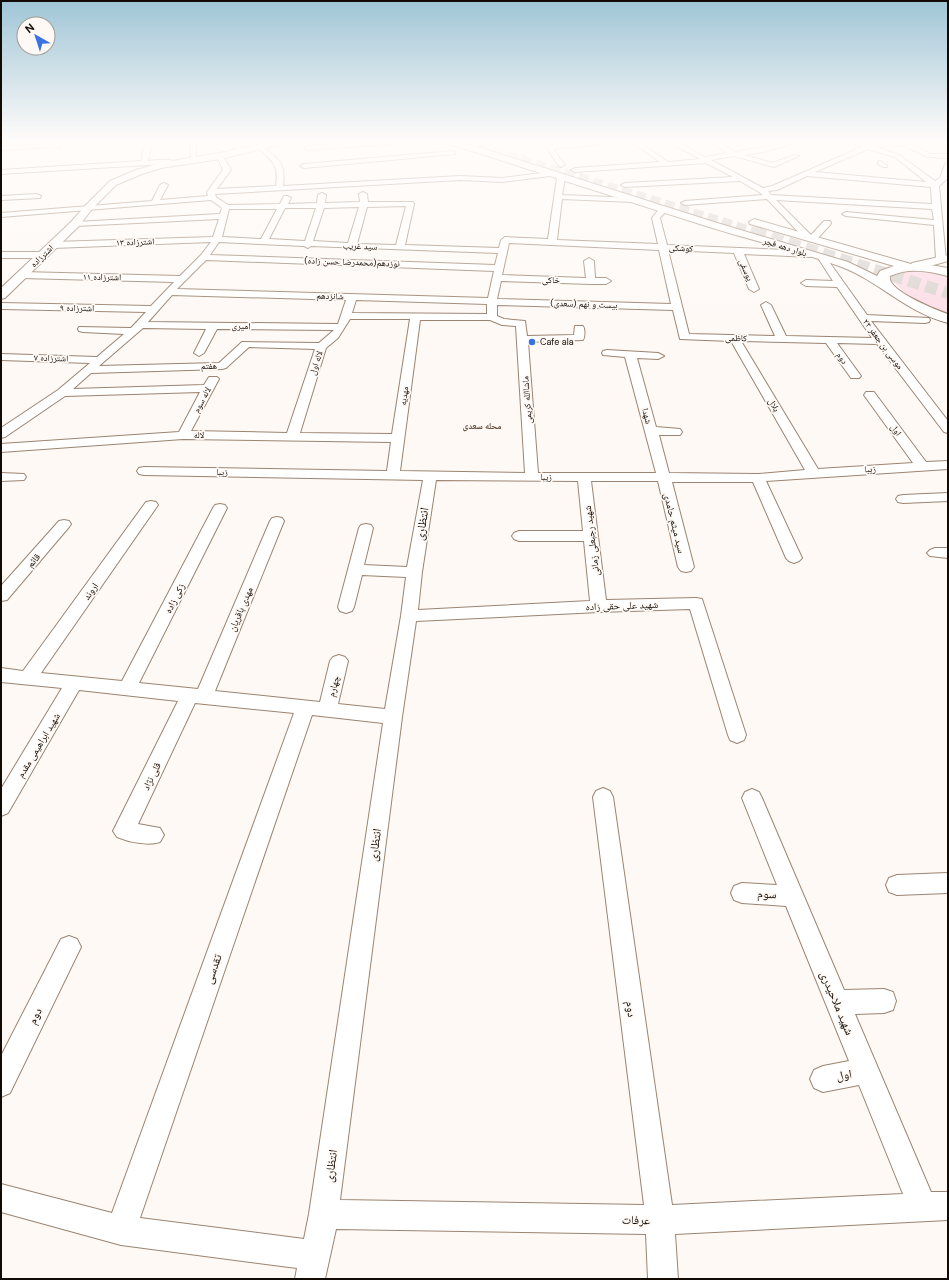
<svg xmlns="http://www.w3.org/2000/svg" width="949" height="1280" viewBox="0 0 949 1280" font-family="'DM Sans','Noto Naskh Arabic',sans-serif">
	<rect width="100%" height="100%" fill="#fef9f5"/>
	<!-- green -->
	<path fill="#fddde7" d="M918 270 948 276V315C929 308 906 298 894 281L899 273Z"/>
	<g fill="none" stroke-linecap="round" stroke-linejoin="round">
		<!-- primary-tunnel-far1 -->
		<path stroke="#dbd5d1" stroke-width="10" stroke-dasharray="10 5" stroke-linecap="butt" d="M464 142 757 233"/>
		<!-- primary-tunnel -->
		<path stroke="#dbd5d1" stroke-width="12" stroke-dasharray="12 6" stroke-linecap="butt" d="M754 232 948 293"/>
		<defs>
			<path id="minor" d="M145 142H151L148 161C157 160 171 158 178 163L175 165 163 164 1 174V170L141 161Z
				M190 142H196V161L191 160Z
				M234 142H240L241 153 236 152Z
				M362 142H393L390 144 308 150 305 148 308 146Z
				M556 142H562L564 144 605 142 602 144 553 149 565 165 561 167 559 166 546 147 549 145 557 144Z
				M632 142H639L668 162 700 159 669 142H677L705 157 727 153 711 142H719L735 152 788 142H799L763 152 744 155 773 163 794 155 799 156 774 167 734 156 711 160 763 188 772 186 862 147 851 142H861L868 144 920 142 911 144 931 154H948V158L928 157 902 145 877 147 899 155 935 181 940 178 945 164 948 162 947 179 939 186 946 260 941 263 936 260 934 225 846 216 842 214 846 212 934 220 932 209 776 200 811 235 824 221H830L831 223 830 225 816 240 805 239 767 199 685 205 681 203 685 201 763 195 759 192 740 181 625 187 621 185 625 183 733 177 706 163 575 172 571 170 575 168 660 162ZM868 149 895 157 926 182 815 172ZM807 176 931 187 932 204 771 195 768 191 777 190Z
				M58 144 61 146 60 147 1 150V146Z
				M260 145C264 147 267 150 270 152 283 162 285 170 283 186L460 176 502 178 550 172 554 174 550 176 502 182 460 180 215 194 216 197 228 205 280 204 284 196H287L291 198 288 204 317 203 318 195 322 193 326 195 325 203 360 202 359 194 363 192 367 194 368 202H413L414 204 405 245 499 248 501 240 505 237 548 239 557 178 561 176 565 178 562 195 633 198 637 200 633 202 562 199 557 240 658 244 652 218 660 208H663L667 210 660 218 667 245 810 251 814 254 810 257 744 254 759 289 754 292 749 289 734 253 668 250 689 334 775 336 761 305 766 302 771 305 786 336 872 338 837 287 806 286 801 283 806 280 833 281 818 258 819 256H825L867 315 929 318 930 320 929 322 925 323 871 321 948 421V433L944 432 877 344 837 343 861 376 859 378H851L826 343 741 341 818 469 913 463 864 395 866 392H874L926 462 948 461V469L766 481 802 558 799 561 794 563 789 561 786 558 753 482H672L694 567 691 571 686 572 681 571 678 567 658 481H591L606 600 696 598 702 599 746 735 744 740 737 743 730 740 728 735 690 609 599 612 416 621 402 717 340 1200 644 1205 593 797 596 791 603 788 610 791 613 797 672 1205 903 1194 859 1085 823 1092 814 1088 810 1079 814 1070 823 1066 849 1061 786 906 742 903 734 900 731 893 734 886 742 883 777 885 742 798 745 792 752 789 759 792 762 798 844 990 884 989 893 992 896 1001 893 1010 884 1013 855 1014 931 1192H948V1220L675 1234 678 1279H648L646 1234 336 1229 325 1279H295L297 1268 121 1245 1 1212V1184L112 1213 294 713 195 703 138 824 160 828 164 835 160 842C148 846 129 842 117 837L113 831 178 701 79 690 8 813 1 816V789L62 688 1 682V668L23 671 146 502 151 501 156 502 158 505 41 673 122 681 213 508 215 505 220 504 225 505 227 508 139 683 198 689 270 521 272 518 277 517 282 518 284 521 215 691 320 702 330 661 333 657 339 655 345 657 348 661 338 704 385 709 401 616 406 577 362 575 354 607 352 611 346 613 340 611 338 607 359 528 361 525 366 524 371 525 373 528 364 565 407 567 423 480 144 475 139 474 137 471 139 468 144 467 387 471 391 442 183 439 1 452V444L179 432 200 392 65 396 5 437 1 438V428L58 390 90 363 1 360V354L97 357 124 334 83 332 79 331 78 329 79 327 131 328 146 312 1 309V303L151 306 174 282 22 278 17 275 22 272 180 276 201 255 211 242 53 248 49 245 53 242 213 237 219 219 75 226 71 224 75 222 220 214 222 208 211 200 1 217V213L152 201 160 185 164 183 168 185 160 200 208 196 207 192 223 170 217 156 220 154 223 156 231 170 217 189 276 186C279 164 273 162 258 148V146ZM406 206 396 245 357 244 367 207ZM359 207 348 243 313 241 324 208ZM285 208H316L305 241 269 239ZM229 209H277L261 239 222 237ZM219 242 304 246 308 248 311 246 498 253 495 265 210 255ZM509 243 659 250 671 304 497 299 501 281 591 284H606L611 281 606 278H595L594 261 589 258 584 261 586 278 502 275ZM206 260 494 271 488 298 177 289ZM172 295 346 300 338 324 148 322ZM356 300 487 304V314L352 313ZM497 305 673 310 680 339 731 341 805 470 758 474 669 473 659 435H680L682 432 680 429 656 427 637 358 658 359 664 356 658 353 607 350 603 351 602 353 603 355 625 357 656 473H538L528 342 583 340C585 337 585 329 583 326H575L574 335 527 336 525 321 504 319 497 316ZM350 319H410L392 434 300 433 326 348 338 338ZM420 320H490L502 325 516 326 525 473 400 471ZM143 328 206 329 194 353 199 356 204 353 217 329 334 330 319 343 242 342 219 363 99 366ZM249 347 315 349 287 433 191 431 219 379 217 377H209L204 385 73 389 91 373 222 369 226 368ZM436 480 578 481 583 531H519L514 533 512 536 514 539 519 541H584L590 601 418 610 422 572ZM312 715 383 723 309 1214 304 1239 140 1218Z
				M453 151 455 152V154L304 168 300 166 304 164Z
				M880 161 887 165V167H883L878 164V162Z
				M37 194 41 196 40 198 1 200V196Z
				M1 252H43L47 255 43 258H1Z
				M1 473 24 474 26 477 24 480 1 481Z
				M948 493V501L903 503 898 502 896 499 898 496 903 495Z
				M64 520 69 521 71 524 69 527 7 600 1 601V586L59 521Z
				M935 548H948V558L930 556 927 553 930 550Z
				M948 873V893L897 895 889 892 886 885 889 878 897 875Z
				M69 936 77 939 81 947 10 1093 1 1097V1056L61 939Z"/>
			<path id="tertiary" d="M268 142H282L281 144 220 159 161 168 142 174 116 185 92 209 79 226 5 298 1 299V288L71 222 86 205 110 181 136 170 160 163 220 153Z"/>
			<path id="secondary" d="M948 255V261L916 270 912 269 910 266 912 263Z"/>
			<path id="primary" d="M449 142H462L714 222 848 262 877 276 880 271 894 266 750 224 749 222 754 219 911 264H924L948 268V276C928 271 909 267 890 276 886 290 936 310 948 314V323C907 313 878 280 839 266 795 250 750 240 706 226 620 199 535 171 450 144Z"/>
		</defs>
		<!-- minor casing -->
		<use href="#minor" stroke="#9b8471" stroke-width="2"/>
		<!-- tertiary casing -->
		<use href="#tertiary" stroke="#9b8471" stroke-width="2"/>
		<!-- secondary casing -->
		<use href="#secondary" stroke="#9b8471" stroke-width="2"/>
		<!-- primary casing -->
		<use href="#primary" stroke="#9b8471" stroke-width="2"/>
		<!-- minor -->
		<use href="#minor" fill="#fff" fill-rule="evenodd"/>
		<!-- tertiary -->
		<use href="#tertiary" fill="#fff" fill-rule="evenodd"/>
		<!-- secondary -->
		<use href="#secondary" fill="#fff" fill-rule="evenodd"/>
		<!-- primary -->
		<use href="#primary" fill="#fff" fill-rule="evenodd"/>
	</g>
	<!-- sky -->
	<linearGradient id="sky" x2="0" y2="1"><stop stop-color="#9fc5d6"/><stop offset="0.44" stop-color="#fffcfa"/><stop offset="1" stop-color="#fffcfa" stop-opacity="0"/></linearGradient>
	<rect width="949" height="321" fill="url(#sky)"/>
	<!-- markers -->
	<circle fill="#3973e2" stroke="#fef9f5" stroke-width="1.5" cx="532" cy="342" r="4"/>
	<g text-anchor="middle" stroke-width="3.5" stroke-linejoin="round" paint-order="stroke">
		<!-- far-street labels -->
		<g font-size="9" fill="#120a04" stroke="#fef9f5">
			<text transform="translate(135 242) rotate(-2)" y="3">اشترزاده ۱۳</text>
			<text transform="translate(360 246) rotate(2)" y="3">سید غریب</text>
			<text transform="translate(785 247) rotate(17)" y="3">بلوار دهه فجر</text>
			<text transform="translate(681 248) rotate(3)" y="3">کوشکی</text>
			<text transform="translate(42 256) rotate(-44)" y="3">اشترزاده</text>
			<text transform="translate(352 262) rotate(2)" y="3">نوزدهم(محمدرضا حسن زاده)</text>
			<text transform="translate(746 270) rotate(67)" y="3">یوسفی</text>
			<text transform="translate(102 277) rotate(1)" y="3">اشترزاده ۱۱</text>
			<text transform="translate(551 280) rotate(1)" y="3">خاکی</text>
			<text transform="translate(330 296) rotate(2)" y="3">شانزدهم</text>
			<text transform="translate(584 304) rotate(2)" y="3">بیست و نهم (سعدی)</text>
			<text transform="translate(77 308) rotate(1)" y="3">اشترزاده ۹</text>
			<text transform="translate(241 326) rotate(1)" y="3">امیری</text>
			<text transform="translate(736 338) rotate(1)" y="3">کاظمی</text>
			<text transform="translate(883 344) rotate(53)" y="3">موسی بن جعفر ۲۲</text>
			<text transform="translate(51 358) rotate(2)" y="3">اشترزاده ۷</text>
			<text transform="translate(842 358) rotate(55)" y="3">دوم</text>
			<text transform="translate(316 363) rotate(-72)" y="3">لاله اول</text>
			<text transform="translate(209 366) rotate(-2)" y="3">هفتم</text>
			<text transform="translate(404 396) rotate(-82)" y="3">مهدیه</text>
			<text transform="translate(202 400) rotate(-62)" y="3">لاله سوم</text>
			<text transform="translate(527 400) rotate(-94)" y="3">ماشاالله کریمی</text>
			<text transform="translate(774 405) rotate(59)" y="3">بلال</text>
			<text transform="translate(647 416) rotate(75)" y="3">شهدا</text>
			<text transform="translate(896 430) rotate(54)" y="3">اول</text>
			<text transform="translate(199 435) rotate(1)" y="3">لاله</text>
			<text transform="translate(870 469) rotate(-3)" y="3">زیبا</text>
			<text transform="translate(222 472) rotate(1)" y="3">زیبا</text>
			<text x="546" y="480">زیبا</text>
		</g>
		<!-- far-poi labels -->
		<g font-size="9" fill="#120a04" stroke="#fef9f5" text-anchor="start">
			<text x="540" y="345">Cafe ala</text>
		</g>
		<!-- far-neighbourhood labels -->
		<g font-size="9" font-weight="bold" fill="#634e3c" stroke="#fef9f5">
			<text x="482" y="429">محله سعدی</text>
		</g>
		<!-- street labels -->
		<g font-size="10" fill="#120a04" stroke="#fef9f5">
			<text transform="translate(675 523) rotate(76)" y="4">سید میثم حامدی</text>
			<text transform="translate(591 541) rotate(-97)" y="4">شهید رجبعلی زمانی</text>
			<text transform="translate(33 560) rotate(-49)" y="4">قائم</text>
			<text transform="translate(90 591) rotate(-55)" y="4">اروند</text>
			<text transform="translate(174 598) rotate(-63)" y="4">زکی زاده</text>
			<text transform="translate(622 605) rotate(-2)" y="4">شهید علی حقی زاده</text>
			<text transform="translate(240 609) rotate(-67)" y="4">مهدی باقریان</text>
			<text transform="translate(333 686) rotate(-75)" y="4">چهارم</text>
			<text transform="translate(38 745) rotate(-59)" y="4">شهید ابراهیمی مقدم</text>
			<text transform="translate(151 776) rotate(-64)" y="4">قلی نژاد</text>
		</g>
		<!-- near-street labels -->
		<g font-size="12" fill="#120a04" stroke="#fef9f5">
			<text transform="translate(422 524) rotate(-81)" y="4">انتظاری</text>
			<text transform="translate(375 845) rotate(-82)" y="4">انتظاری</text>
			<text transform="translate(767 894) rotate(3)" y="4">سوم</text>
			<text transform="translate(213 969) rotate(-71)" y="4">تقدسی</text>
			<text transform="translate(837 1003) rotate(67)" y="4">شهید ملاحیدری</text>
			<text transform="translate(631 1009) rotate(82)" y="4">دوم</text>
			<text transform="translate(35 1016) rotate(-64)" y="4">دوم</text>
			<text transform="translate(844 1075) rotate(-10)" y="4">اول</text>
			<text transform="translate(331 1166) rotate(-82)" y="4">انتظاری</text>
			<text transform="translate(636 1220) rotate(1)" y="4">عرفات</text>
		</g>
	</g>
	<!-- border -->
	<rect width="949" height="1280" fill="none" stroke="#120a04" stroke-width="4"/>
	<!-- north arrow -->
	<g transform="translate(36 36) rotate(321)"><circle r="19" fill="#fef9f5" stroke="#a09995"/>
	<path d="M0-3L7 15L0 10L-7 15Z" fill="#3973e2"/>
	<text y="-6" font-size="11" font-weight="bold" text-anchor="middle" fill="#120a04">N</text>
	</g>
</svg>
